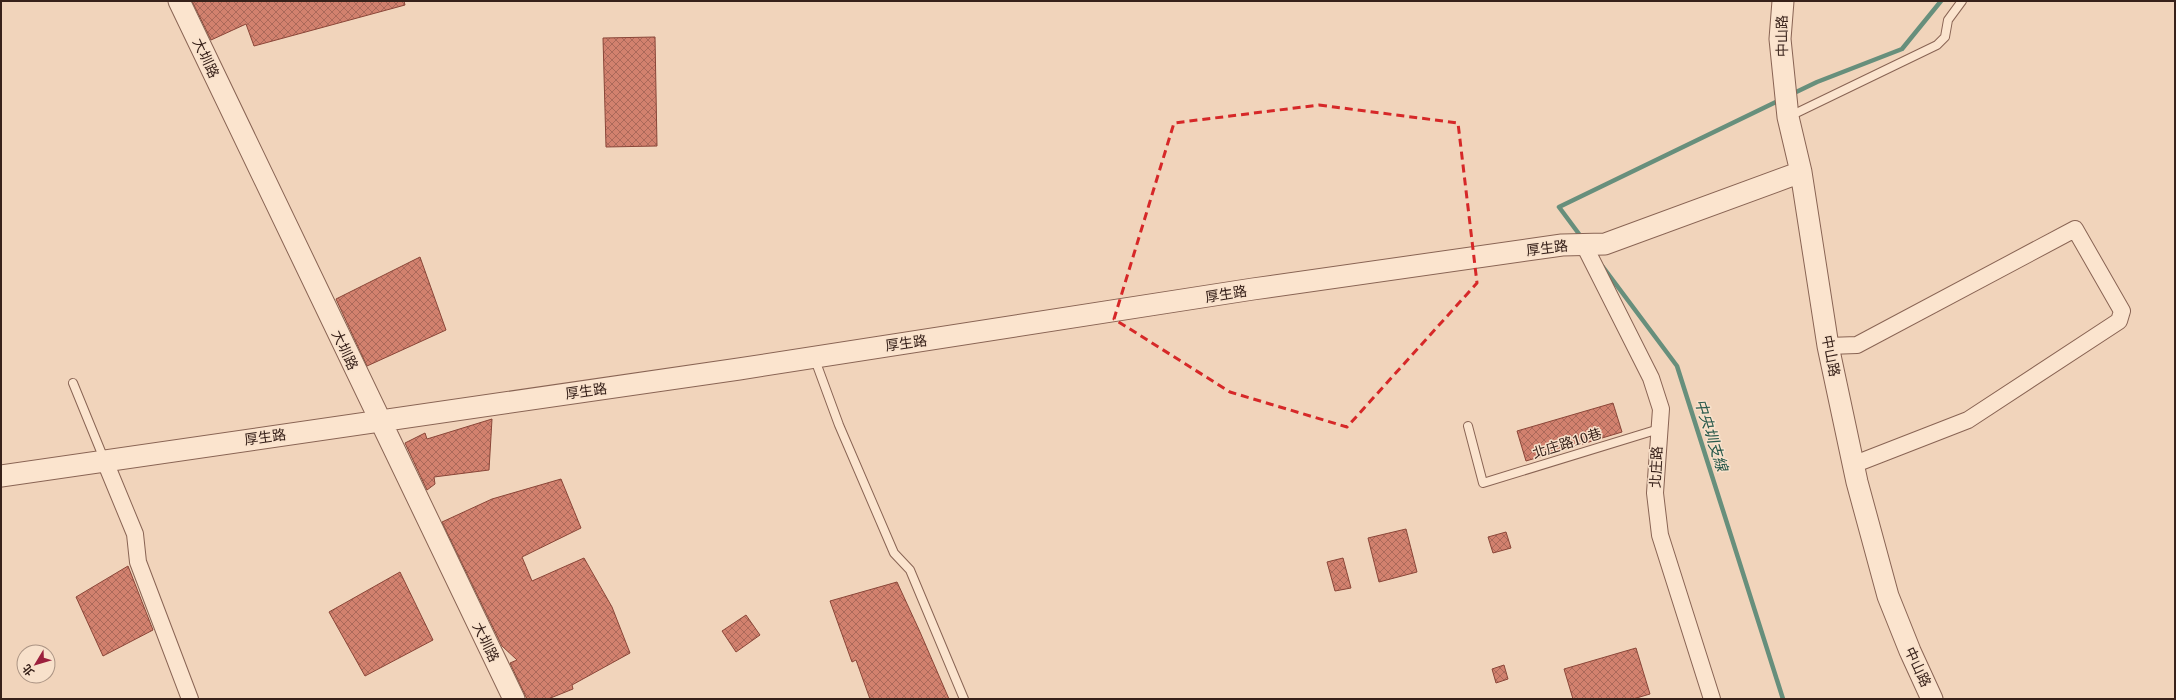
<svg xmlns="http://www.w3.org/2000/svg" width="2176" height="700" viewBox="0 0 2176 700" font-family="'Noto Serif','Noto Sans TC',serif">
	<defs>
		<pattern id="building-cross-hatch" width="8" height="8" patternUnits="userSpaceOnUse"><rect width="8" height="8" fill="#d2816e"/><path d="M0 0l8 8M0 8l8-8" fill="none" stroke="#ab695a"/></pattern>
	</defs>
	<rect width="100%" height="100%" fill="#f1d4bb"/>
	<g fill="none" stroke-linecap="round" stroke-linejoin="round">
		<!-- stream -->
		<path stroke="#678f7c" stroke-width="4.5" d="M1792 94 1817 82 1902 49 1941 1
			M1582 238 1559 207 1780 100
			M1603 267 1677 366 1783 699"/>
	</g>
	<!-- building -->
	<path fill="url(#building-cross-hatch)" stroke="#8a4638" d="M192 1H404L405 5 254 46 246 24 211 40Z
		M655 37 657 146 606 147 603 38Z
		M420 257 446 330 367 366 336 299Z
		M1613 403 1622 432 1526 461 1517 431Z
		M492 419 489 470 434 477 435 484 427 490 405 443 425 433 427 439Z
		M561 479 581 528 522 557 532 581 584 558 612 607 630 653 572 685 573 689 548 699H527L510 663 517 660 502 646 442 522 492 499Z
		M1406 529 1417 572 1379 582 1368 538Z
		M1506 532 1511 548 1493 553 1488 537Z
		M1343 558 1351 588 1335 591 1327 562Z
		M128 566 153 630 103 656 76 597Z
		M400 572 433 640 365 676 329 612Z
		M897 582 920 632 949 699H870L856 660 852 662 830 601Z
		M746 615 760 635 736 652 722 631Z
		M1636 648 1650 694 1633 699H1573L1564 669Z
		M1504 665 1508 679 1496 683 1492 669Z"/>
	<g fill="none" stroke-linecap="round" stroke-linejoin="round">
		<defs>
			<path id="service" d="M1788 117 1937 45 1945 37 1948 20 1962 1
				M814 357 839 425 894 553 910 570 964 699
				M73 383 104 459
				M1468 426 1483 483 1659 429"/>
			<path id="minor" d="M1584 245 1651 378 1661 409 1655 493 1660 535 1712 699
				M1828 346 1857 345 2075 229 2122 311 2119 321 1968 420 1855 464
				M104 459 135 534 138 562 190 699"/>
			<path id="tertiary" d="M179 1 514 699
				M1783 1 1780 39 1788 117 1801 172 1828 346 1857 482 1888 596 1910 651 1932 699
				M1 476 739 369 1253 289 1562 245 1605 244 1801 172"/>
		</defs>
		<!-- service casing -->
		<use href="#service" stroke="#896454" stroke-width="10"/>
		<!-- minor casing -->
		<use href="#minor" stroke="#896454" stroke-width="18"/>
		<!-- tertiary casing -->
		<use href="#tertiary" stroke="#896454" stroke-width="23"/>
		<!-- service -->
		<use href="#service" stroke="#fbe4ce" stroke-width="8"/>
		<!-- minor -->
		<use href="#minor" stroke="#fbe4ce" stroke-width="16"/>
		<!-- tertiary -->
		<use href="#tertiary" stroke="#fbe4ce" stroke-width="21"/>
	</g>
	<!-- marked area -->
	<path fill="none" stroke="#d62828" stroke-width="3" stroke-dasharray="8 5" stroke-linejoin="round" d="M1319 105 1458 123 1477 283 1347 427 1230 392 1114 319 1174 123Z"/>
	<g text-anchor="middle" stroke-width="3" stroke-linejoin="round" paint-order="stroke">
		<!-- street labels -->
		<g font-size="14" fill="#37211a" stroke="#f8e1cb">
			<text transform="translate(1782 36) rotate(-91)" y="5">中山路</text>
			<text transform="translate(206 58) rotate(65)" y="5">大圳路</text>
			<text transform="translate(1547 248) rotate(-7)" y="5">厚生路</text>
			<text transform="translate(1226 294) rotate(-9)" y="5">厚生路</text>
			<text transform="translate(906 343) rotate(-8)" y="5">厚生路</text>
			<text transform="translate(345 350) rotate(65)" y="5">大圳路</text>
			<text transform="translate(1831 356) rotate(79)" y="5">中山路</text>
			<text transform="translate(586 391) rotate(-8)" y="5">厚生路</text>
			<text transform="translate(265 437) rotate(-8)" y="5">厚生路</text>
			<text transform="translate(1567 443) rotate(-17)" y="5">北庄路10巷</text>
			<text transform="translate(1656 467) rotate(-87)" y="5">北庄路</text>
			<text transform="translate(486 642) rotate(64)" y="5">大圳路</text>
			<text transform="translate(1918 667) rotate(65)" y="5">中山路</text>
		</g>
		<!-- water labels -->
		<g font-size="15" font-style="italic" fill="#28584a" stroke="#f8e1cb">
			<text transform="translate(1711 435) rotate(72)" y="5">中央圳支線</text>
		</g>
	</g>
	<!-- border -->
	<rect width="2176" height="700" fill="none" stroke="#37211a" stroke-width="4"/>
	<!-- north arrow -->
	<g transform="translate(36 664) rotate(232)"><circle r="19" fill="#f8e1cb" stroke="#ab9484"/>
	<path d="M0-3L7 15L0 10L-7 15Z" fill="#9c203d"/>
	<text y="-6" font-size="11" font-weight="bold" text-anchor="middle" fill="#37211a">北</text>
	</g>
</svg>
